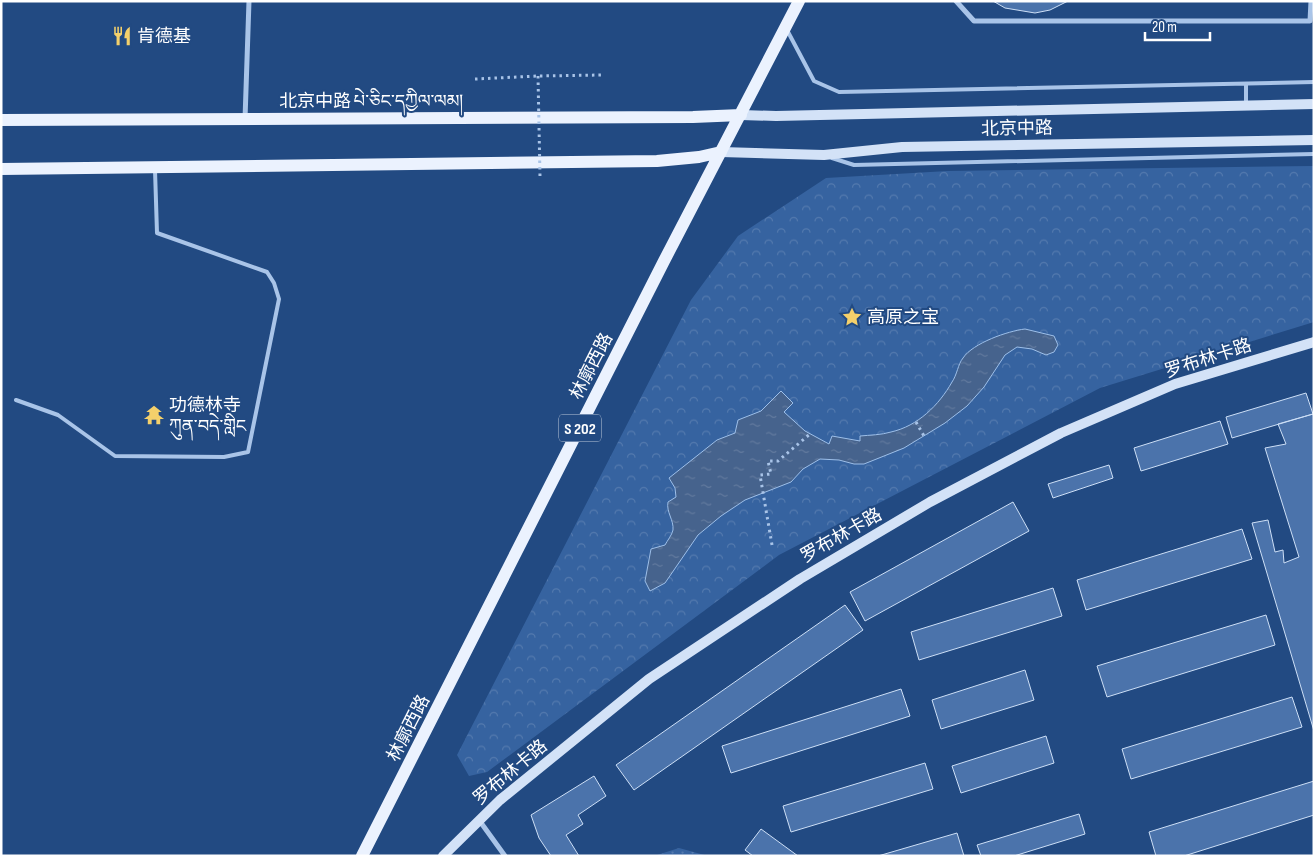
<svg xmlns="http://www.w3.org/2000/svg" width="1315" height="857" viewBox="0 0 1315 857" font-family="'Sofia Sans Condensed','Noto Sans SC','Noto Serif Tibetan',sans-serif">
	<defs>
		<pattern id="grass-dots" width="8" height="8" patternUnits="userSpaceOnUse" patternTransform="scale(1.25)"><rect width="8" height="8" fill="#3663a0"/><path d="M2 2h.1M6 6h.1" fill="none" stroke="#547aae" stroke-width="1.8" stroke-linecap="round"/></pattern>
		<pattern id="park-crowns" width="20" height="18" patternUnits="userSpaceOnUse" patternTransform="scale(1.25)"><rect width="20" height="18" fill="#3663a0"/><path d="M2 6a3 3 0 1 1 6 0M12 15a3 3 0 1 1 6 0" fill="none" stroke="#547aae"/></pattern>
		<pattern id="water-ripples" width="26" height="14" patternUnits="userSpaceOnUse" patternTransform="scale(1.25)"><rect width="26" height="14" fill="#46638d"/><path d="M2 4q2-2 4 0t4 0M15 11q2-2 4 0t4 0" fill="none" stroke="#627a9e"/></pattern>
	</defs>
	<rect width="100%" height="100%" fill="#224a82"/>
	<!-- grass -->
	<path fill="url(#grass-dots)" d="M679 848 708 856H654Z"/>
	<!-- park -->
	<path fill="url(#park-crowns)" d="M1314 166V322L1100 388 779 555 487 772 469 776 457 755 691 300 738 236 826 178 948 171Z"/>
	<!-- water -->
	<path fill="url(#water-ripples)" stroke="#9dbfe9" d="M1025 329 1054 336 1058 345 1054 352 1046 355 1032 349 1017 347 1005 355 984 387 967 406 945 423 904 448 864 464H854L839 460 820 459 803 469 791 482 745 500 721 516 698 535 665 583 650 591 645 581 651 549 665 545C667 541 672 535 673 530 674 520 666 512 668 502L676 497 675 488 669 478 717 440 735 433 738 420 761 411 781 391 793 403 784 412 805 431 829 444 832 436 860 441V436C870 435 881 435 891 432 918 426 939 405 952 382 957 375 958 364 963 358 973 343 1008 331 1025 329Z"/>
	<!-- building -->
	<path fill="#4b73ab" stroke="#cddff6" d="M993 1H1068L1050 10 1035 13 1005 8Z
		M1306 393 1313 414 1232 438 1226 417Z
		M1313 414 1314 418V731L1252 523 1268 520 1275 552 1283 550 1284 563 1299 557 1265 448 1286 444 1278 424Z
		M1220 421 1228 444 1141 471 1134 448Z
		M1109 465 1113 478 1053 498 1048 484Z
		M1013 502 1029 531 865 621 850 592Z
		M1242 529 1252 559 1086 610 1077 580Z
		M1053 588 1062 616 919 660 911 632Z
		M845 605 863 630 634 790 616 765Z
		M1266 615 1275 645 1107 697 1097 666Z
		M1025 670 1034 700 941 729 932 700Z
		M901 689 910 716 731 773 722 746Z
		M1292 697 1302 727 1131 779 1122 749Z
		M1046 736 1054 763 961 793 952 766Z
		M925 763 933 789 791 832 783 806Z
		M594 776 606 796 578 815 583 824 566 835 579 856H551L539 838 531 815Z
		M1314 781V815L1184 856H1156L1149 832Z
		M1079 814 1085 834 1014 856H981L977 845Z
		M761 829 798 856H753L745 850Z
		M957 833 964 856H878Z"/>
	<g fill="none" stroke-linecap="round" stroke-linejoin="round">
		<!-- path -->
		<path stroke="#a9c4e8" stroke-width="3" stroke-dasharray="2.5 4" stroke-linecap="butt" d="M475 79 538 76 602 75
			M916 422 924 436
			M772 545 760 475 771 474 768 461H778L810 434"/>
		<!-- lane -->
		<path stroke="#a9c4e8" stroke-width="4" d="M787 30 814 81 839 92 1314 82
			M1246 104V84
			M832 158 854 165 1314 154
			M16 400 58 415 115 456 224 457 248 452 279 299 274 283 267 272 157 233 155 170"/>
		<!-- street -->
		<path stroke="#a9c4e8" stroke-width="5" d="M956 1 974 21H1310L1311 1
			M245 119 249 1
			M479 820 505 856"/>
		<!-- secondary -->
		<path stroke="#d3e2f7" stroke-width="10" d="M741 115 776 116 1314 104
			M721 152 824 155 902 147 1314 140
			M443 856 500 800 649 679 800 579 930 502 1061 433 1175 384 1314 342"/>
		<!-- primary -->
		<path stroke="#ebf2fe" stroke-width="12" d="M1 120 693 117 741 115
			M1 169 657 161 699 157 721 152
			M362 856 664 261 799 1"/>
		<!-- path-bridge -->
		<path stroke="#a9c4e8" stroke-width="3" stroke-dasharray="2.5 4" stroke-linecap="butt" d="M538 76 540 177"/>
	</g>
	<!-- icons -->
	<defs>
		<symbol id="restaurant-bare" viewBox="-9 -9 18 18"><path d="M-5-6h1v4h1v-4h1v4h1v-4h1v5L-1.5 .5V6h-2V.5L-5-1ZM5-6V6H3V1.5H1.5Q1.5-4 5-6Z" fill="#f4d06b" stroke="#224a82" stroke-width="2.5" paint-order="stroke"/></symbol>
		<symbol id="sight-bare" viewBox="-9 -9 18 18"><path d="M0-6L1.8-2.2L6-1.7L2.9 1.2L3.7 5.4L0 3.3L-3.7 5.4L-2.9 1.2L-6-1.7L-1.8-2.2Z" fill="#f4d06b" stroke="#224a82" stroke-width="2.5" paint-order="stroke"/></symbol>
		<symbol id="temple-bare" viewBox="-9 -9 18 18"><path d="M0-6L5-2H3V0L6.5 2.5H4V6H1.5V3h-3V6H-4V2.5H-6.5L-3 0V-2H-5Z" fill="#f4d06b" stroke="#224a82" stroke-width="2.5" paint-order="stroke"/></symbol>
	</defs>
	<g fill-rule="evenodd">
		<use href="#restaurant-bare" x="108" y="22" width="28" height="28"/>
		<use href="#sight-bare" x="838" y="303" width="28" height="28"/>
		<use href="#temple-bare" x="140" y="401" width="28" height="28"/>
	</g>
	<g text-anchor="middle" stroke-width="4" stroke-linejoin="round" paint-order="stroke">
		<!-- shield labels -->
		<rect fill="#224a82" stroke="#bdc9da" stroke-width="1" x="559" y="414.5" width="42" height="27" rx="4"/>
		<g font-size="16" font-weight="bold" fill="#fff">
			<text x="580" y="434">S 202</text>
		</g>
		<!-- poi labels -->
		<g font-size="18" fill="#fff" stroke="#224a82" text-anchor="start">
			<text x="137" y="42">肯德基</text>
			<text x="867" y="323">高原之宝</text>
			<text x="169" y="411">功德林寺<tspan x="169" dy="21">ཀུན་བདེ་གླིང</tspan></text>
		</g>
		<!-- street labels -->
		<g font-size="18" fill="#fff" stroke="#224a82">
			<text x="371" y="107">北京中路 པེ་ཅིང་དཀྱིལ་ལམ།</text>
			<text transform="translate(1017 128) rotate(-1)" y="6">北京中路</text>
			<text transform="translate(1208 358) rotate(-18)" y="6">罗布林卡路</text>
			<text transform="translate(591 366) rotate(-63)" y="6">林廓西路</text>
			<text transform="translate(841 535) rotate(-30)" y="6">罗布林卡路</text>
			<text transform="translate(408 728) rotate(-63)" y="6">林廓西路</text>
			<text transform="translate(510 772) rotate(-40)" y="6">罗布林卡路</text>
		</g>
	</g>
	<!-- border -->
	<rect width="1315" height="857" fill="none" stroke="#ffffff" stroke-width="5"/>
	<!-- scale -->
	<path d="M1145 32v8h65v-8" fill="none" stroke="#ffffff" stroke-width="2.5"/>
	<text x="1152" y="32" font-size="15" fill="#ffffff" stroke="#224a82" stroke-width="4" paint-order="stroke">20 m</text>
</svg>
